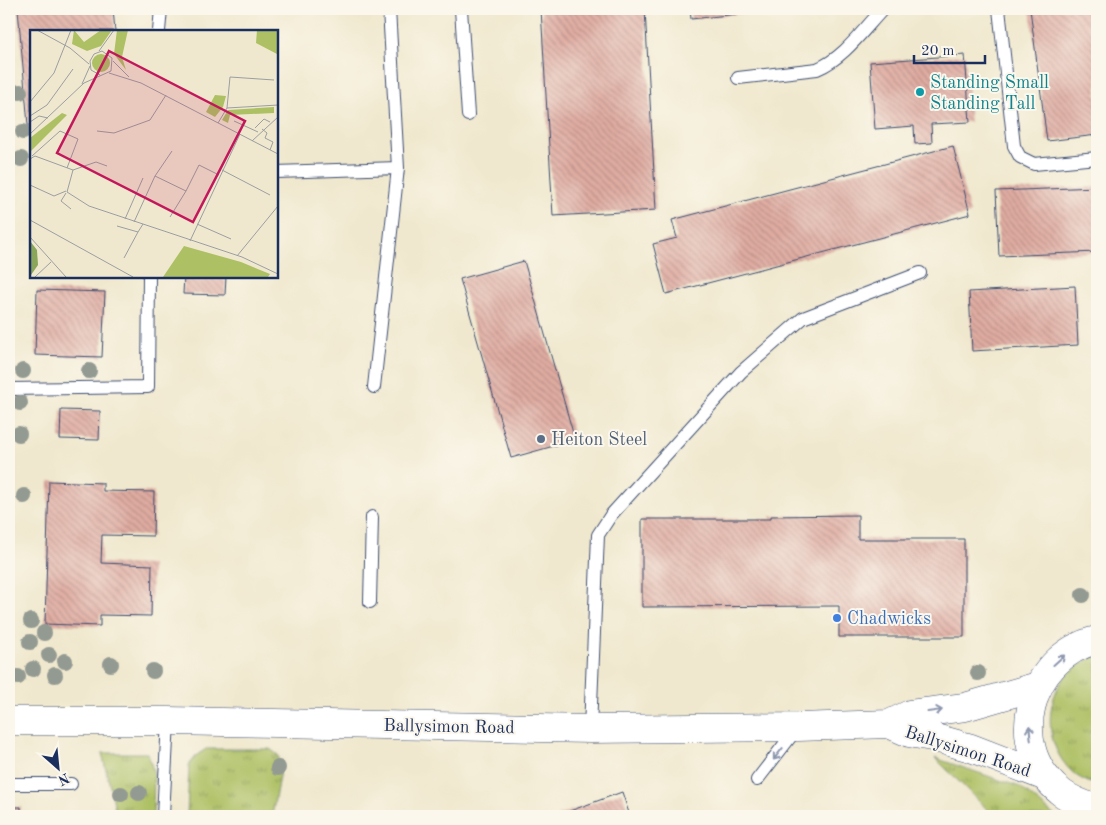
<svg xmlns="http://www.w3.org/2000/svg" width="1106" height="825" viewBox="0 0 1106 825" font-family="'Old Standard TT',serif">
	<defs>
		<pattern id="grass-tufts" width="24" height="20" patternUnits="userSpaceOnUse" patternTransform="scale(1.25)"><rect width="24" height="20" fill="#adc064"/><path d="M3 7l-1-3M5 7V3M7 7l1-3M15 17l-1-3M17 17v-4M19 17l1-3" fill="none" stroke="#8c9c56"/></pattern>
		<pattern id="building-back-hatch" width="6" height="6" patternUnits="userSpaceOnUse" patternTransform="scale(1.25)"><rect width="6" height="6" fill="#e0aca1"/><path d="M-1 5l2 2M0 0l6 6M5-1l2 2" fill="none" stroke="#b58c86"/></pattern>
	</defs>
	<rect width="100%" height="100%" fill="#fbf7ec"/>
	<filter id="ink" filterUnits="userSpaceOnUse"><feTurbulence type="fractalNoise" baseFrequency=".02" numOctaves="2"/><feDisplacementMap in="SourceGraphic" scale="10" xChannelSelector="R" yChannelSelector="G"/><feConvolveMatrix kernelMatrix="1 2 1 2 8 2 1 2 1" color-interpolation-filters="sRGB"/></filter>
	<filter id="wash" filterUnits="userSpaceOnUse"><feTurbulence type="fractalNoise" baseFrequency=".0096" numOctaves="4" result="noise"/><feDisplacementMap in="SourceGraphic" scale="20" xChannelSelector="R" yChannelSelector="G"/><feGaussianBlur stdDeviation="1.12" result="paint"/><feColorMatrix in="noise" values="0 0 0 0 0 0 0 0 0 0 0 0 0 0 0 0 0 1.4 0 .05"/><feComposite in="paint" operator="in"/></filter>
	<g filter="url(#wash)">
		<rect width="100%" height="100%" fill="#f0e8ce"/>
		<!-- grass -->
		<path fill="url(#grass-tufts)" stroke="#647861" d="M1097 655V786C1091 783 1083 780 1077 776 1047 753 1042 710 1063 679 1072 668 1085 661 1097 655Z
			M206 749H270L278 755 281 765 272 816H187L189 765 197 755Z
			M102 753H148L154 774 153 816H100L115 808Z
			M935 758 1020 787 1055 816H994Z"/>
		<g id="blocks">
			<!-- building -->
			<path fill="url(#building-back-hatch)" d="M18 9H113L115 31H31V148H30Z
				M541 9H645L656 210 553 216Z
				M690 9H775V10L691 19Z
				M1030 9H1097V135L1047 141Z
				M965 55 970 122 931 124 932 143 915 144 914 126 875 129 870 62Z
				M953 146 970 214 666 294 653 244 677 238 672 220Z
				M1097 187V252L999 256 996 191Z
				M524 261 575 440 511 458 460 279Z
				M184 276H226L225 295 183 294Z
				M1075 286 1078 345 972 351 969 292Z
				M37 290 105 292 102 357 35 355Z
				M61 410 100 411 99 440 60 439Z
				M49 481 103 483V491L154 492 153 536 102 535 101 563 152 565 151 616 100 615V626L45 624Z
				M858 515V539H964V637H839V606L642 607V519H771V516Z
				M622 792 630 816H556Z
				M9 807H21V816H9Z"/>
		</g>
	</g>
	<g filter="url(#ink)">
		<use href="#blocks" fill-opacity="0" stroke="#3b4b6f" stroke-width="1"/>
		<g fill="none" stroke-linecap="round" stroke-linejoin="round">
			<defs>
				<path id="lane" d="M461 9 468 115
					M999 9 1014 146 1020 157 1034 164 1097 158
					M159 31 161 9
					M738 78 817 69C844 58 863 30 883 9
					M276 172 398 168
					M374 387 398 168 389 9
					M9 389 148 387 149 276
					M370 602 372 517
					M590 729 598 535 611 515 741 372 803 318 920 273
					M757 780 798 727
					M9 784H71
					M163 816 168 721"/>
				<path id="secondary" d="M1097 640C1028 656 1003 749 1062 793 1073 801 1085 805 1097 809
					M9 721H168L590 729 798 727 889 724 910 714 965 707 1038 686
					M889 724 909 733 932 737 971 748 1046 777"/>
			</defs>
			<!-- lane casing -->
			<use href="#lane" stroke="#3b4b6f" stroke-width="14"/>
			<!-- secondary casing -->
			<use href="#secondary" stroke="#3b4b6f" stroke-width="29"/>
			<!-- lane -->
			<use href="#lane" stroke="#fff" stroke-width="12"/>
			<!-- secondary -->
			<use href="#secondary" stroke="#fff" stroke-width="28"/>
		</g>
		<!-- trees -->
		<g fill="#939a92">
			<circle cx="20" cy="92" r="8"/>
			<circle cx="23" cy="132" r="8"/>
			<circle cx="21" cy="159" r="8"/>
			<circle cx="23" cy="371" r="8"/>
			<circle cx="89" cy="371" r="8"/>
			<circle cx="20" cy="403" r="8"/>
			<circle cx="19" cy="434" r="8"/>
			<circle cx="24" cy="496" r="8"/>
			<circle cx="1083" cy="595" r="8"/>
			<circle cx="31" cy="621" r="8"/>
			<circle cx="44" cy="633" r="8"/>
			<circle cx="30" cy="642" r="8"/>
			<circle cx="49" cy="655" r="8"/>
			<circle cx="65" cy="661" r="8"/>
			<circle cx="111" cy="664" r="8"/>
			<circle cx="33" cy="669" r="8"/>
			<circle cx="153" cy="671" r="8"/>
			<circle cx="978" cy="673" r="8"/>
			<circle cx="55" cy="675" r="8"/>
			<circle cx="18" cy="677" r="8"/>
			<circle cx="278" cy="768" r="8"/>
			<circle cx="139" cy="793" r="8"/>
			<circle cx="121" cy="794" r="8"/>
		</g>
		<!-- one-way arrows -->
		<defs><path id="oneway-shaft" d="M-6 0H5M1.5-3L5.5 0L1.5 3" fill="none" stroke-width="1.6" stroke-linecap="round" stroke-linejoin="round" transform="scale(1.25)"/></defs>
		<g stroke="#8d97ae">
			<use href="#oneway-shaft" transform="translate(1059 660) rotate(-42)"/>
			<use href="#oneway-shaft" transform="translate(935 711) rotate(-8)"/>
			<use href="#oneway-shaft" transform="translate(1030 733) rotate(-96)"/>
			<use href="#oneway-shaft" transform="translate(778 754) rotate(128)"/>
		</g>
	</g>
	<!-- markers -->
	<circle fill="#0f9aa8" stroke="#fbf7ec" stroke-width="2" cx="920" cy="92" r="5"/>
	<circle fill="#5c6f8a" stroke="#fbf7ec" stroke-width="2" cx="541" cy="439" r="5"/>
	<circle fill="#3f7fe0" stroke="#fbf7ec" stroke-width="2" cx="837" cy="618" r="5"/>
	<g text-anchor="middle" stroke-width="4" stroke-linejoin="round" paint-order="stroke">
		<!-- culture labels -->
		<g font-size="18" fill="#0d838f" stroke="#fbf7ec" text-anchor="start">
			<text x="930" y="88">Standing Small<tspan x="930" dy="21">Standing Tall</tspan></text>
		</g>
		<!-- service labels -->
		<g font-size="18" fill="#4e5e75" stroke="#fbf7ec" text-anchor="start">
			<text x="551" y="445">Heiton Steel</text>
		</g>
		<!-- shop labels -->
		<g font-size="18" fill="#366cbe" stroke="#fbf7ec" text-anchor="start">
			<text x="847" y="624">Chadwicks</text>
		</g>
		<!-- street labels -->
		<g font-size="18" fill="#1b2f5e" stroke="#fbf7ec">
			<text transform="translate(449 726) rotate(1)" y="6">Ballysimon Road</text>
			<text transform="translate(968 751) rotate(18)" y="6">Ballysimon Road</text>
		</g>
	</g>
	<!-- overview -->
	<g transform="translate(30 30)">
		<rect width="248" height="248" fill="#f0e8ce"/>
		<path d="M44 0 54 12 71 0H82L71 16 57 21 42 14ZM87 0H98L92 27 96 40 84 24ZM227 0H247V24L226 13ZM62 33a9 9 0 1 1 18 0a9 9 0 1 1-18 0ZM185 65 196 66 193 77 185 87 176 82ZM244 77V83L200 85 198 93 192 90 198 80ZM32 83 37 85 0 122V108ZM154 216 211 232 240 244 238 247H133Z" fill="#adc064"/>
		<path d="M0 211 7 220 8 235 1 245Z" fill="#8aa65a"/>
		<path fill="none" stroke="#9b9ea1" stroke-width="1" d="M7 0 40 18 59 34M69 21 84 0M83 31 99 47M79 43 111 53 248 124M52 54 60 36M0 72 24 43 41 0M197 78 248 75M0 86 17 75 43 39M204 91 228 102M0 92 9 86 18 88M188 93 197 78 200 47 244 50M225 98 234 89 240 92M232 99 237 103 235 108 243 112 240 120M67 101 84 103 120 90 136 65M0 104 54 53 81 41 82 28 72 21 64 24 60 31 61 40 70 45M222 111 248 87M2 126 30 101 48 109 37 138M0 129 5 126 43 140 66 132 77 136M43 140 37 162 59 176 212 227 248 244M192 140 240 165M125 146 156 161 169 135 189 145M0 155 24 166 36 161M36 163 31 171 41 179M140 187 156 161M95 189 113 148M0 190 103 247M104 192 125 146 142 121M167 194 201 209M87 196 108 202 113 194M0 207 36 247M160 211 210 104M207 226 248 176M94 228 108 202M5 247 21 232"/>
		<path fill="#c2185b" fill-opacity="0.15" stroke="#c2185b" stroke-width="2.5" d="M79 21 215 91 163 192 27 123Z"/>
		<rect width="248" height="248" fill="none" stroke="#1b2f5e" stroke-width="2.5"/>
	</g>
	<!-- margin -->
	<rect width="1106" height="825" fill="none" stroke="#fbf7ec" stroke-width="30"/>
	<!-- north arrow -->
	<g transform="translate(58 768) rotate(153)" stroke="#fbf7ec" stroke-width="4" paint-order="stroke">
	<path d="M0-4L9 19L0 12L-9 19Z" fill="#1b2f5e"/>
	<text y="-8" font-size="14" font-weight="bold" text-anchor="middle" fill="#1b2f5e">N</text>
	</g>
	<!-- scale -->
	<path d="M914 55v8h71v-8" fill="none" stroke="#1b2f5e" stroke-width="2.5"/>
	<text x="921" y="55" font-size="15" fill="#1b2f5e" stroke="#fbf7ec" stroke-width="4" paint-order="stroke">20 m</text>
</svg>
